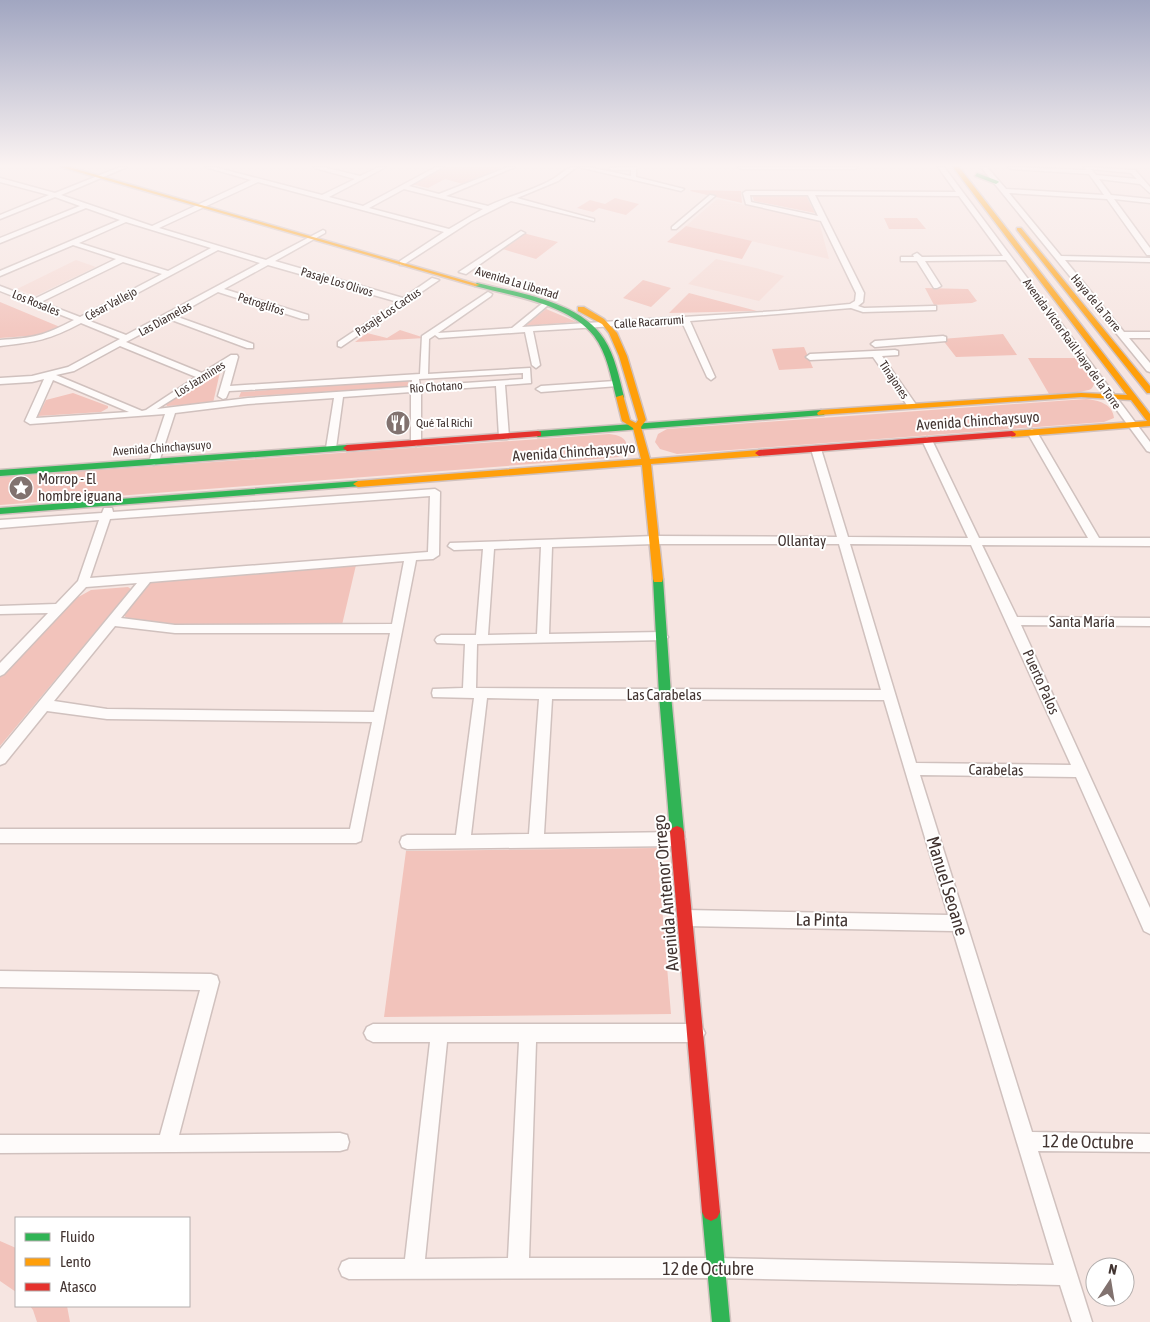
<svg xmlns="http://www.w3.org/2000/svg" width="1150" height="1322" viewBox="0 0 1150 1322" font-family="'Asap Condensed',sans-serif">
	<rect width="100%" height="100%" fill="#f6e5e1"/>
	<!-- built -->
	<path fill="#f5dad4" d="M717 199 819 221 829 259 686 226Z
		M716 259 756 268 784 276 759 301 688 284Z
		M76 260 96 267 35 296 17 289Z"/>
	<!-- green -->
	<path fill="#f2c3bb" d="M443 167H502L463 184 445 179 428 188 411 184Z
		M691 190 741 191 742 203 690 191Z
		M752 195H806L815 213 754 201Z
		M615 198 639 204 626 215 599 208 593 212 577 208 590 200 605 204Z
		M884 218H917L926 229H889Z
		M686 226 752 241 742 259 667 242Z
		M523 233 558 242 536 259 499 248Z
		M643 280 671 288 651 307 623 298Z
		M925 288 968 289 977 301 972 303 934 305Z
		M689 293 757 311 669 313Z
		M0 302 60 327 42 335 0 338Z
		M546 309 577 322 525 326Z
		M400 330 425 338 355 342 367 333 387 338Z
		M1003 334 1017 355 956 357 942 339Z
		M804 347 813 368 779 370 772 349Z
		M1028 358H1079L1094 381C1094 384 1094 386 1091 389 1084 393 1058 393 1049 394Z
		M215 372H220L213 403 167 406 165 403Z
		M409 380 407 387 239 397 241 392Z
		M73 393 108 406V408L101 412 38 416 46 400Z
		M1086 399C1098 400 1113 404 1114 418L1104 422 677 454 660 449 655 442 658 434 667 429Z
		M609 434C620 435 630 439 626 452L618 457 609 458 0 505V477Z
		M356 565 342 625 198 626 128 620 123 614 149 582Z
		M128 587 131 589 0 746V674L64 605 91 590Z
		M657 848 671 1014 384 1017 406 851Z
		M0 1241 16 1248V1292L0 1281Z
		M30 1306H67L70 1322H37L33 1310Z"/>
	<g fill="none" stroke-linecap="round" stroke-linejoin="round">
		<defs>
			<path id="street" d="M120 167H127L61 195 152 226 251 180 205 167H214L322 195 355 179 315 168 314 167H323L360 176 379 167H386L329 197 363 206 436 167H443L409 186 439 194 508 167H515L446 196 488 206C509 196 532 191 553 179 561 174 568 166 577 167L558 181 517 198 594 219V221L511 201 471 221 403 265H400V261L444 232 258 182 159 228 266 260 323 230 325 231V233L275 261 403 298 432 278 439 280 341 347 338 346V342L398 302 268 265 224 289 308 315V319H302L218 292 175 316 253 344V348H247L169 319 126 342 202 373 231 355H237L238 357 230 386 420 374 422 336 488 292 492 294 491 296 438 333 512 328 544 302 548 304 547 306 522 327 779 311 850 304 855 301 856 293 821 221 746 204 743 193 746 191 956 192 938 167H944L1150 442V452L1147 451 1006 260 925 261 941 286 937 288H934L917 261H901V257H914L913 255 917 253 922 257 1003 256 959 196 815 195 864 293 863 302 858 306 864 308 933 306H936V310L863 312 851 308 690 321 715 377 711 380 707 377 682 322 533 331 540 365 536 368 532 365 525 332 439 338 435 335 429 339 428 374 530 368 531 383 505 385 509 437 507 439H501L499 437 496 386 421 391V443L416 446 411 443V392L343 397 336 448 331 451 326 448 334 398 248 404 175 413 159 462 154 465 150 464 149 462 165 414 30 424 25 421 44 379 32 382 0 384V378L32 376 68 367 120 339 81 323C49 340 36 342 0 346V340C33 338 44 336 74 320L0 291V286L34 299 116 259 73 245 0 276V271L120 220 86 208 0 243V238L80 206 55 197 0 219V215L49 195 0 182V178L55 193ZM404 189 483 209 449 229 369 208ZM750 195H808L818 216 751 202ZM126 222 211 248 168 271 79 243ZM218 250 260 263 126 335 87 320ZM123 262 162 274 80 317 41 302ZM120 346 196 377 146 410 142 411 56 375 74 371ZM227 365 218 396 223 399 226 398 229 391 412 380 411 387 248 398 157 409ZM523 373V379L420 386 419 379ZM53 380 129 412 36 418Z
				M579 167H588L631 176V170H612L609 168 636 167V177L684 189 681 191Z
				M738 167H858L855 169H741Z
				M981 167H987L1006 189 1104 195 1089 174 1011 169 1008 167 1086 170 1084 167 1135 170 1150 187V193L1140 184 1099 179 1111 195 1150 199V203L1114 199 1150 248V255H1147L1107 199 1009 193 1061 256 1150 258V262L1065 260 1124 332H1150V338H1129L1150 363V372L1147 371ZM1091 169 1131 173 1137 179 1096 175Z
				M710 195 715 196 676 229H672V227Z
				M521 231 525 233 523 234 466 274 459 272Z
				M943 336 946 337V341L875 347 871 344 875 341Z
				M895 350 898 351V355L882 356 917 406 915 408H909L873 357 810 360 806 357 810 354Z
				M615 381 618 382V386L541 392 536 389 541 386Z
				M1032 429 1037 432 1099 538H1150V546L982 545 1017 617 1150 618V626L1021 625 1150 908V934L1144 931 1076 777 920 775 1032 1132 1150 1134V1152L1038 1151 1092 1322H1072L1060 1285 716 1278 349 1279 342 1276 339 1269 342 1262 349 1259H405L430 1042H373L367 1039 364 1033 367 1027 373 1024H696L702 1027 705 1033 702 1039 696 1042H536L529 1258H716L1054 1265 953 931 685 926 679 923 677 918 679 913 685 910 948 915 884 700 552 699 544 834 678 832 683 834 685 839 683 844 678 846 407 849 402 847 400 842 402 837 407 835H456L474 698 433 697 432 693 433 689 463 688 465 644 437 643 435 640 437 637 441 635H476L483 549 454 550 448 546 450 543 655 536 837 537 811 449 816 446 821 449 848 537 968 538 922 440 927 437 932 440 979 538H1088L1027 432ZM655 544H839L881 690 476 688 477 644 666 640 668 637 666 634 662 632 549 634 552 547ZM850 544 971 545 1071 765 916 763ZM541 547 537 634 488 635 494 549ZM487 698 539 699 529 834 471 835ZM447 1042H519L508 1258 425 1259Z
				M435 489 440 492 439 555 433 559 416 560 361 841 356 843H0V829H350L372 722 107 719 47 711 5 763 0 765V749L137 583 86 587 4 674 0 676V663L48 613 0 614V606L56 604 78 581 99 520 0 528V520L102 513 104 508H112L113 512ZM430 496 428 552 90 578 110 519ZM404 561 392 624 175 625 121 618 150 582ZM115 626 175 633H390L374 712 107 709 54 701Z
				M0 971 211 974 217 976 219 982 179 1135 340 1133 347 1135 349 1142 347 1149 340 1151 0 1153V1135H160L200 990 0 987Z"/>
			<path id="fast" d="M977 173 998 181 999 182 996 184 975 176Z
				M477 283C518 293 580 301 604 339 615 356 619 377 624 397L623 399 616 397C611 377 607 353 594 336 569 304 512 296 475 286L474 285Z
				M821 410 825 413 824 415 538 437 534 434 538 431Z
				M347 445 350 446V450L0 476V470Z
				M358 481 361 482V486L0 514V508Z
				M658 575 663 579 671 695 684 832 682 836 677 838 672 836 670 832 659 695 653 579Z
				M711 1203 717 1206 720 1212 730 1322H712L702 1212 705 1206Z"/>
			<path id="slow" d="M61 167H69L480 285 475 286Z
				M953 167H959L1150 414V426L1012 437 1008 434 1012 431 1147 421 1131 400 1081 397 818 415 817 413 821 410 1081 393 1127 395Z
				M1017 228H1021L1150 386V393H1147L1017 230Z
				M578 307H584L604 319 617 333 627 356 646 420 641 427 650 459 759 450 763 453 759 456 651 464 663 579 662 582H654L653 579 642 465 358 487 353 484 358 481 641 459 633 428 622 421 616 397 623 395 630 420 636 423 638 420 619 356 609 333 602 324 578 311Z"/>
			<path id="jam" d="M538 431 541 432V436L347 451 343 448 347 445Z
				M1012 431 1016 434 1015 436 759 456 755 453 759 450Z
				M677 826 682 828 684 832 720 1212 717 1218 711 1221 705 1218 702 1212 670 832 672 828Z"/>
		</defs>
		<!-- street casing -->
		<use href="#street" stroke="#d0c1be" stroke-width="3"/>
		<!-- fast casing -->
		<use href="#fast" stroke="#d0c1be" stroke-width="3"/>
		<!-- slow casing -->
		<use href="#slow" stroke="#d0c1be" stroke-width="3"/>
		<!-- jam casing -->
		<use href="#jam" stroke="#d0c1be" stroke-width="3"/>
		<!-- street -->
		<use href="#street" fill="#fefbfa" fill-rule="evenodd"/>
		<!-- fast -->
		<use href="#fast" fill="#30b455" fill-rule="evenodd"/>
		<!-- slow -->
		<use href="#slow" fill="#ff9f0a" fill-rule="evenodd"/>
		<!-- jam -->
		<use href="#jam" fill="#e5322d" fill-rule="evenodd"/>
	</g>
	<!-- sky -->
	<linearGradient id="sky" x2="0" y2="1"><stop stop-color="#a1a6c1"/><stop offset="0.47" stop-color="#fbf3f2"/><stop offset="1" stop-color="#fbf3f2" stop-opacity="0"/></linearGradient>
	<rect width="1150" height="352" fill="url(#sky)"/>
	<!-- icons -->
	<defs>
		<symbol id="restaurant-disc" viewBox="-11 -11 22 22"><circle r="9.5" fill="#81726f" stroke="#fff"/><path d="M-5-6h1v4h1v-4h1v4h1v-4h1v5L-1.5 .5V6h-2V.5L-5-1ZM5-6V6H3V1.5H1.5Q1.5-4 5-6Z" fill="#fff"/></symbol>
		<symbol id="sight-disc" viewBox="-11 -11 22 22"><circle r="9.5" fill="#81726f" stroke="#fff"/><path d="M0-6L1.8-2.2L6-1.7L2.9 1.2L3.7 5.4L0 3.3L-3.7 5.4L-2.9 1.2L-6-1.7L-1.8-2.2Z" fill="#fff"/></symbol>
	</defs>
	<g fill-rule="evenodd">
		<use href="#restaurant-disc" x="384" y="409" width="28" height="28"/>
		<use href="#sight-disc" x="7" y="474" width="28" height="28"/>
	</g>
	<g text-anchor="middle" stroke-width="4" stroke-linejoin="round" paint-order="stroke">
		<!-- far-street labels -->
		<g font-size="12" fill="#423431" stroke="#fff">
			<text transform="translate(337 282) rotate(17)" y="4">Pasaje Los Olivos</text>
			<text transform="translate(517 283) rotate(17)" y="4">Avenida La Libertad</text>
			<text transform="translate(36 303) rotate(22)" y="4">Los Rosales</text>
			<text transform="translate(1096 303) rotate(50)" y="4">Haya de la Torre</text>
			<text transform="translate(111 304) rotate(-28)" y="4">César Vallejo</text>
			<text transform="translate(261 304) rotate(18)" y="4">Petroglifos</text>
			<text transform="translate(388 312) rotate(-34)" y="4">Pasaje Los Cactus</text>
			<text transform="translate(165 319) rotate(-29)" y="4">Las Diamelas</text>
			<text transform="translate(649 322) rotate(-4)" y="4">Calle Racarrumi</text>
			<text transform="translate(1072 344) rotate(54)" y="4">Avenida Víctor Raúl Haya de la Torre</text>
			<text transform="translate(200 379) rotate(-32)" y="4">Los Jazmines</text>
			<text transform="translate(894 380) rotate(56)" y="4">Tinajones</text>
			<text transform="translate(436 387) rotate(-4)" y="4">Río Chotano</text>
			<text transform="translate(162 448) rotate(-4)" y="4">Avenida Chinchaysuyo</text>
		</g>
		<!-- far-poi labels -->
		<g font-size="12" fill="#423431" stroke="#fff" text-anchor="start">
			<text x="416" y="427">Qué Tal Richi</text>
		</g>
		<!-- street labels -->
		<g font-size="15" fill="#423431" stroke="#fff">
			<text transform="translate(978 421) rotate(-4)" y="5">Avenida Chinchaysuyo</text>
			<text transform="translate(574 452) rotate(-4)" y="5">Avenida Chinchaysuyo</text>
			<text x="802" y="546">Ollantay</text>
			<text x="1082" y="627">Santa María</text>
			<text transform="translate(1041 682) rotate(66)" y="5">Puerto Palos</text>
			<text x="664" y="700">Las Carabelas</text>
			<text transform="translate(996 770) rotate(1)" y="5">Carabelas</text>
		</g>
		<!-- poi labels -->
		<g font-size="15" fill="#423431" stroke="#fff" text-anchor="start">
			<text x="38" y="484">Morrop - El<tspan x="38" dy="17">hombre iguana</tspan></text>
		</g>
		<!-- near-street labels -->
		<g font-size="18" fill="#423431" stroke="#fff">
			<text transform="translate(947 886) rotate(73)" y="6">Manuel Seoane</text>
			<text transform="translate(666 893) rotate(-95)" y="6">Avenida Antenor Orrego</text>
			<text transform="translate(822 920) rotate(1)" y="6">La Pinta</text>
			<text transform="translate(1088 1142) rotate(1)" y="6">12 de Octubre</text>
			<text x="708" y="1275">12 de Octubre</text>
		</g>
	</g>
	<!-- legend -->
	<rect x="15" y="1217" width="175" height="90" fill="#ffffff" stroke="#b3aead"/>
	<rect x="25" y="1233" width="25" height="8" fill="#30b455" stroke="#b3aead"/>
	<text x="60" y="1242" font-size="15" fill="#423431">Fluido</text>
	<rect x="25" y="1258" width="25" height="8" fill="#ff9f0a" stroke="#b3aead"/>
	<text x="60" y="1267" font-size="15" fill="#423431">Lento</text>
	<rect x="25" y="1283" width="25" height="8" fill="#e5322d" stroke="#b3aead"/>
	<text x="60" y="1292" font-size="15" fill="#423431">Atasco</text>
	<!-- north arrow -->
	<g transform="translate(1110 1282) rotate(12)"><circle r="24" fill="#ffffff" stroke="#b3aead"/>
	<path d="M0-4L9 19L0 12L-9 19Z" fill="#81726f"/>
	<text y="-8" font-size="14" font-weight="bold" text-anchor="middle" fill="#423431">N</text>
	</g>
</svg>
